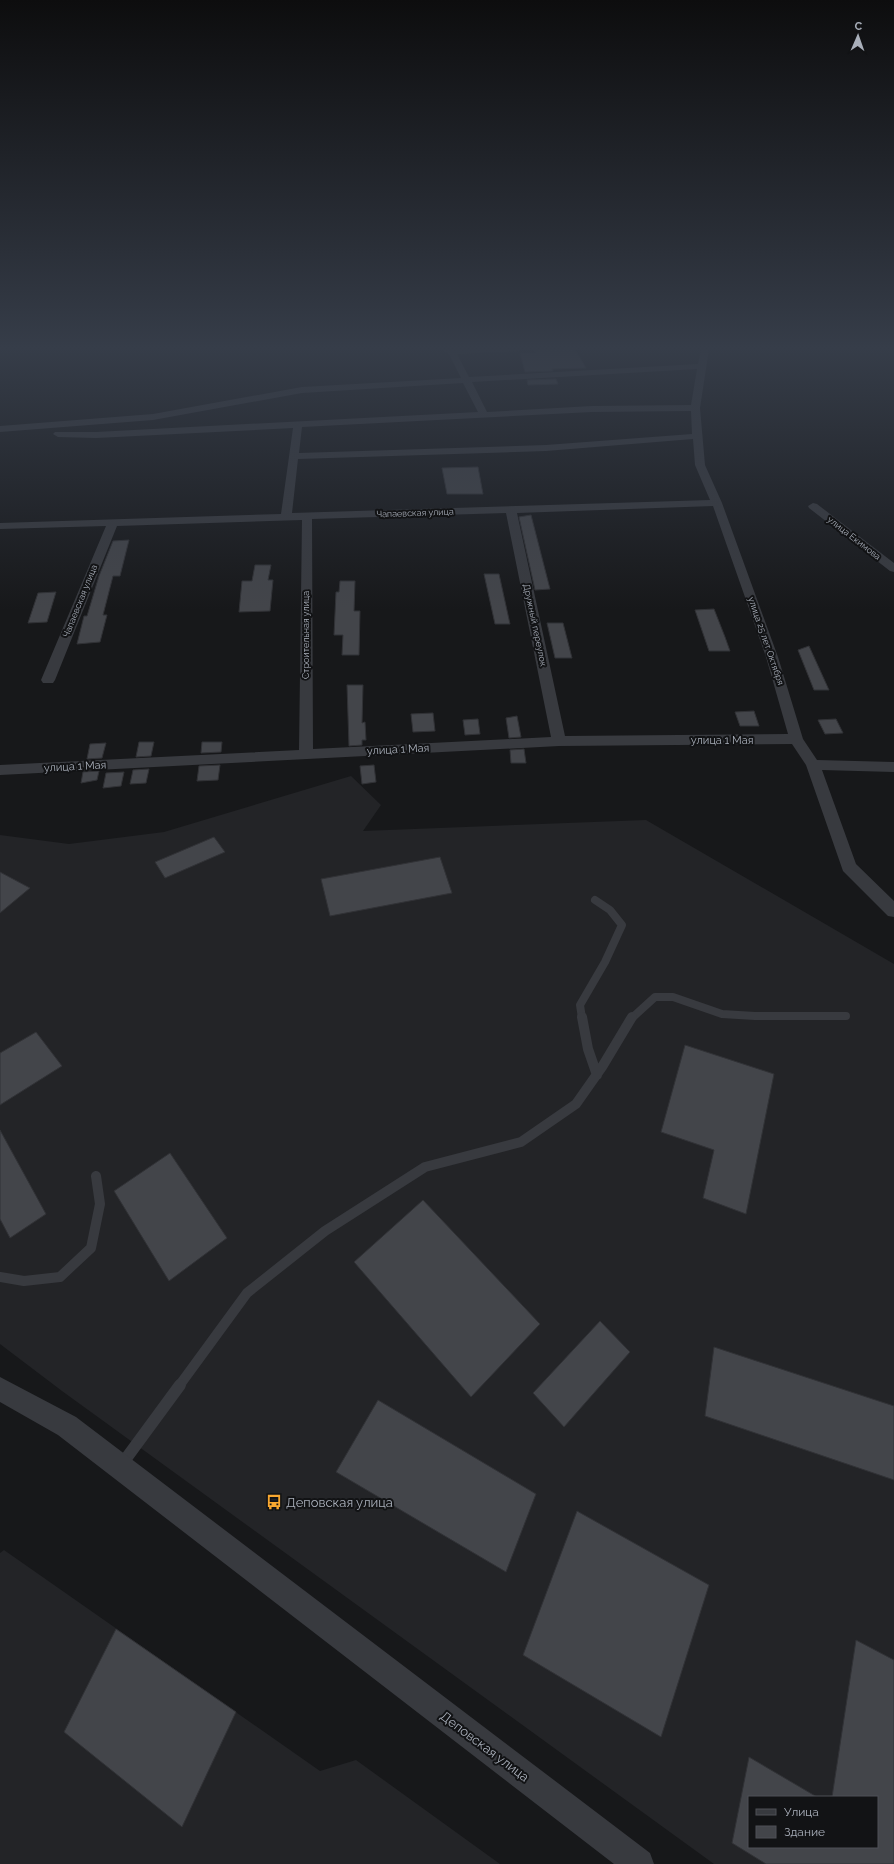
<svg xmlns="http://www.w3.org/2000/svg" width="894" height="1864" viewBox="0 0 894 1864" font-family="Raleway,sans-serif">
	<rect width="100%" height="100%" fill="#17181a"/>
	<!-- built -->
	<path fill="#232427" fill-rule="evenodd" d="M351 776 381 805 363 831 646 820 894 964V1864H714L62 1391 0 1344V835L69 844 164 832ZM749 1797H877V1847H749Z
		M4 1550 320 1771 356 1760 500 1864H0V1553Z"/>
	<!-- building -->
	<path fill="#43454a" stroke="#313236" d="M575 349 586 368 552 369 553 371 525 372 520 353H535L534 350Z
		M556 379 558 384 528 385 527 380Z
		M478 467 483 494H447L442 468Z
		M531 515 550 589 535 590 519 517Z
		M129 540 120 576H113L103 615H107L100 642 77 644 84 616H87L99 576 113 541Z
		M255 565H271L268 580H273L270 611 239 612 242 581H252Z
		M484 574H499L510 624H495Z
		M340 581H355L354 611H360L359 655H342L343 635H334L336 592H339Z
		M56 592 47 622 28 623 38 593Z
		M714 609 725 637 730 651H709L695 610Z
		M547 623H563L572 658H555Z
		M809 646 829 690H814L798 650Z
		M347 685H363L362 723 365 722 366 740H362V745L349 746Z
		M754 711 759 726H740L735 712Z
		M433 713 435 731 413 732 411 714Z
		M517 716 521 737 509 738 506 718Z
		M478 719 480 734 465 735 463 720Z
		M836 719 843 733 825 734 818 720Z
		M139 742H154L151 756 136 757Z
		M202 742H222L221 752 201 753Z
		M106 743 102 758 87 759 90 744Z
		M524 749 526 763H511L510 750Z
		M220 765 218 780 197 781 199 766Z
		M374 765 376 782 362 784 360 766Z
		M149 769 146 783 130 784 133 770Z
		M99 771 97 780 81 783 83 772Z
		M124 772 121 786 103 788 106 773Z
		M214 837 225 852 165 878 155 862Z
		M440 857 452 893 330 916 321 879Z
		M0 872 30 888 0 913Z
		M36 1032 62 1066 0 1105V1053Z
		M685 1045 774 1074 746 1214 703 1198 714 1150 661 1132Z
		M0 1130 46 1214 10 1238 0 1219Z
		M170 1153 227 1238 169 1281 114 1191Z
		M423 1200 540 1324 471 1397 354 1262Z
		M600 1321 630 1352 564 1427 533 1393Z
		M714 1347 894 1406V1480L705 1416Z
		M378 1400 536 1494 506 1572 336 1472Z
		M577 1511 709 1585 661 1737 523 1655Z
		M116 1629 236 1712 182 1827 64 1732Z
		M856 1640 894 1660V1864H766L732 1843 749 1757 817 1797H749V1847H877V1797H832Z"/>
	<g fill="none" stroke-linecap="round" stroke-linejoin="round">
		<!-- lane-far2 -->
		<path stroke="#383a3f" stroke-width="8" d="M582 1018 580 1005 605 962 622 925 610 910 595 900
			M632 1018 655 997H673L722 1014 755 1016H846"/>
		<!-- lane-far1 -->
		<path stroke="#383a3f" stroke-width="10" d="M582 1017 588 1049 597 1075
			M0 1277 24 1281 60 1277 91 1248 100 1204 96 1176
			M179 1386 247 1293 325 1231 425 1167 521 1142 576 1104 602 1067 632 1017"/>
		<!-- lane -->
		<path stroke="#383a3f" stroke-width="12" d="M122 1464 180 1385"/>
		<!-- street -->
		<path fill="#383a3f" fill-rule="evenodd" d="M440 349H524L520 351 457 354 469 377 698 364 701 349H709L700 408 705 465 722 503 778 657 803 739 817 760 894 762V772L822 770 856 864 894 901V917L888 916 843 871 806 765 792 744 559 746 0 775V765L299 750 302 520 117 526 55 680 53 683H43L41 680 106 526 0 529V523L281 514 293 428 96 438 58 437 53 434 55 432H96L478 412 463 383 302 393 153 420 0 432V426L153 414 302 387 461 378 449 354ZM697 369 691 405 592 406 487 412 472 382ZM691 411 692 434 546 445 299 453 302 427 592 412ZM693 439 695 465 710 500 292 513 298 459 546 451ZM713 506 766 657 788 734 565 736 517 513ZM506 513 551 737 313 749 312 519Z
			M813 503 817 504 894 563V572L890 571 809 508 808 506Z
			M0 1377 76 1417 650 1853 654 1864H614L58 1435 0 1402Z"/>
	</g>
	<!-- sky -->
	<linearGradient id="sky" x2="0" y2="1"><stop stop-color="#0d0d0e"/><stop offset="0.57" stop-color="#363d49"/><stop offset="1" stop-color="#363d49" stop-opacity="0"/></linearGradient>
	<rect width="894" height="610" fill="url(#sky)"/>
	<!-- icons -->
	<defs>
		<symbol id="bus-bare" viewBox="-9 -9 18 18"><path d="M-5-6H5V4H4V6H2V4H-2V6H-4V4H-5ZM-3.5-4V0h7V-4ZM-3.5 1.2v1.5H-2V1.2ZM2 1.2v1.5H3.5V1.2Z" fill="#f9a830" stroke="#121315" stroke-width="2.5" paint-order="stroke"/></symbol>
	</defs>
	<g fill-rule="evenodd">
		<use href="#bus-bare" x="263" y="1491" width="22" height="22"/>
	</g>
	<g text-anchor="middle" stroke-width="4" stroke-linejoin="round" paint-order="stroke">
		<!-- far-street labels -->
		<g font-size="9" fill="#a9afba" stroke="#121315">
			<text transform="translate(415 513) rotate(-2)" y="3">Чапаевская улица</text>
			<text transform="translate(854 538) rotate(38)" y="3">улица Екимова</text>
			<text transform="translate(80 601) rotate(-68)" y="3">Чапаевская улица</text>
			<text transform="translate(535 625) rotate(78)" y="3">Дружный переулок</text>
			<text transform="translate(306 635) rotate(-90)" y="3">Строительная улица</text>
			<text transform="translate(766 641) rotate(71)" y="3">улица 25 лет Октября</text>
		</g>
		<!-- street labels -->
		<g font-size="11" fill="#a9afba" stroke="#121315">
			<text x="722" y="744">улица 1 Мая</text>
			<text transform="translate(398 749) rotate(-3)" y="4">улица 1 Мая</text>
			<text transform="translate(75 766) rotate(-3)" y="4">улица 1 Мая</text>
		</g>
		<!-- near-poi labels -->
		<g font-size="13" fill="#a9afba" stroke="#121315" text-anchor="start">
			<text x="286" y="1507">Деповская улица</text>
		</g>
		<!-- near-street labels -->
		<g font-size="13" fill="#a9afba" stroke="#121315">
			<text transform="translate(485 1746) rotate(37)" y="5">Деповская улица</text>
		</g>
	</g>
	<!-- legend -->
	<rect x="748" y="1796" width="130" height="52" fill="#121315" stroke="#4e5157"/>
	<rect x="756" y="1809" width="20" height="6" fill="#383a3f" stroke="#4e5157"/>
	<text x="784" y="1816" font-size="12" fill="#a9afba">Улица</text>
	<rect x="756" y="1826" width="20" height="12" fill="#43454a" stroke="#4e5157"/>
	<text x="784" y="1836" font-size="12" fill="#a9afba">Здание</text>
	<!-- north arrow -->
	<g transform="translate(858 36) rotate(2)" stroke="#121315" stroke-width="3" paint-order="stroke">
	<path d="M0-3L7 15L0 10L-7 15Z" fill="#a9afba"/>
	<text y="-6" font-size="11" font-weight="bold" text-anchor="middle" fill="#a9afba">С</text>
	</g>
</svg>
